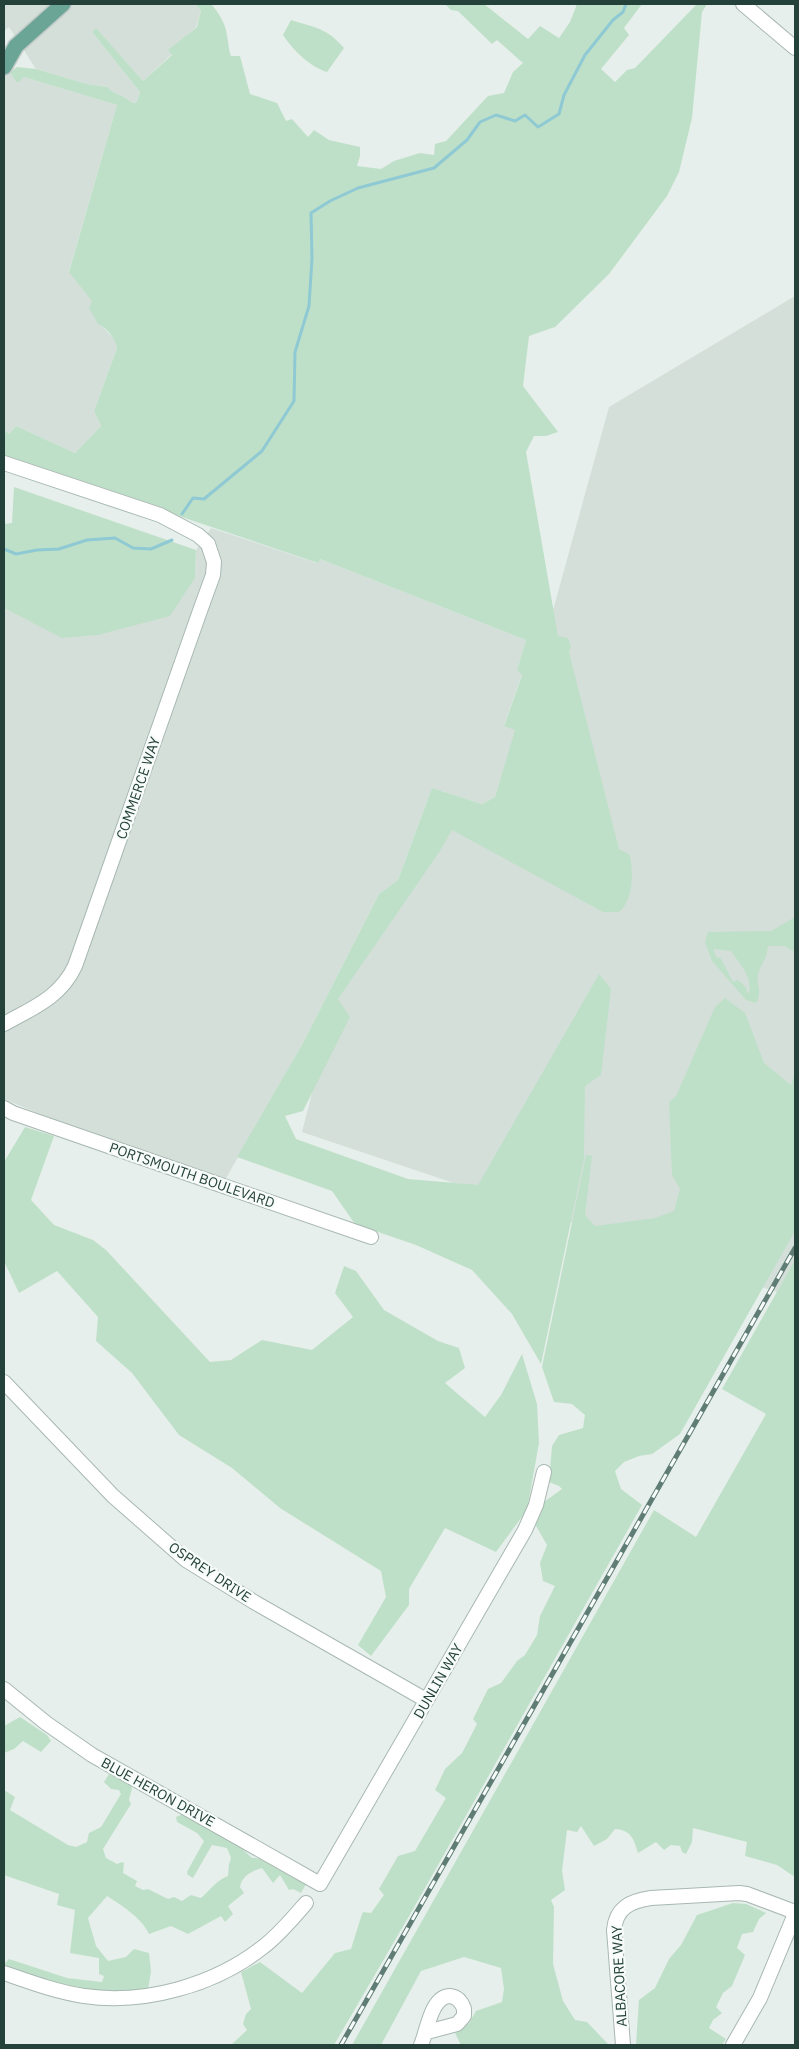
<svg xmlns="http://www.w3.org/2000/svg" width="799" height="2049" viewBox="0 0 799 2049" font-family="'IBM Plex Sans',sans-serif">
	<rect width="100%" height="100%" fill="#e6efeb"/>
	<!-- built -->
	<path fill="#d4dfda" d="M4 4H195L201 10 196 27 169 51 172 54 143 81 96 29 92 32 140 92 137 102 133 103 124 97 113 92 107 87 87 84 36 69 9 27 4 31Z
		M10 72 17 82 24 77 117 105 69 271 93 301 102 326 115 340 117 348 94 411 101 426 75 453 16 426 9 434 4 430V78Z
		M795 296V1298L302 1132 337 996 449 817 493 828 609 407Z
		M211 528 317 563 320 559 526 640 517 670 522 674 504 725 516 730 495 797 482 804 432 788 398 880 379 894 303 1043 225 1180 73 1128 4 1099V608L62 637 195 578 196 550Z"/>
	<!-- green -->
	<path fill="#bfe0c8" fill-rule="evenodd" d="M195 4H211C219 13 226 24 227 36 229 45 228 47 231 56H240L250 94 277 103 286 121 292 119 308 137 314 130 329 140 360 147V156L357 166 381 169 394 161 420 153 434 155 435 144 446 141 488 96 504 93 513 72 523 63 497 40 492 44 458 11 451 10 445 4H484L528 39 540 26 559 38 570 22 577 4H642L624 28 629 35 601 69 615 82 627 70 635 68 697 4H707L702 12 692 118 679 172 667 196 609 274 555 327 529 336 523 386 558 432 546 436H534L526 452 558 636 568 638 571 647 569 652 619 849 630 855C633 873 634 899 619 912H603L452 830 440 851 338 999 350 1017 303 1111 285 1116 296 1139 408 1179 478 1185 599 974 611 989 601 1075 585 1086 584 1159 541 1364 512 1314 472 1270 416 1245 355 1224 332 1191 237 1157 303 1043 379 894 398 880 432 788 482 804 495 797 515 730 504 726 522 675 517 670 526 640 320 559 318 563 4 457V430L9 434 16 426 75 453 101 426 94 411 117 348C116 339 106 327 98 324L89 308 92 301 69 272 117 105 24 77 19 82H16L10 72 17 67 36 69 87 84 107 87 113 92 124 97 133 103 137 102 140 92 92 32 96 28 143 81 172 55 168 50 197 27 201 10Z
		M291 20C316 28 327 28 344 48L327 72C310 67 293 50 283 35Z
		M14 487 196 550 195 578 170 616 98 635 62 638 4 608V524L12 523Z
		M795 917V952L784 946H768C767 960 760 965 758 974 756 986 763 991 756 1003L746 1000 712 961 705 942 708 932 771 931ZM713 949 731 951C739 963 753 977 749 993L746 991 747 989 742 983 737 980 733 982 720 957 717 958Z
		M725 998 745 1013 764 1063 791 1085 795 1074V1231L680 1434 652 1454 639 1456 624 1462 615 1471 621 1489 642 1505 412 1911 334 2045H231L247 2030 243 2024 246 2014 251 2009 241 1972 260 1962 302 1993 335 1953 351 1949 361 1917 363 1912 371 1913 384 1895 379 1889 398 1856 415 1851 446 1798 435 1790 445 1769 462 1753 477 1724 473 1719 488 1689 501 1683 517 1661 525 1655 537 1635 540 1616 555 1586 543 1581 540 1563 547 1545 535 1524 544 1502 562 1489 559 1486 549 1482 552 1446 559 1435 583 1428 585 1415 572 1404 554 1402 542 1367 586 1155 592 1156 585 1215 595 1226 655 1218 674 1211 680 1189 672 1175 669 1102 676 1096 715 1007Z
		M25 1127 54 1136 31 1200 54 1225 93 1240 106 1250 210 1362 231 1360 262 1340 312 1350 353 1317 335 1293 344 1266 356 1271 384 1310 438 1341 459 1348 465 1368 445 1383 485 1417 501 1395 522 1354 537 1404 539 1443 527 1510 496 1552 445 1528 409 1589V1605L371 1656 358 1645 386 1597 381 1571 280 1508 232 1468 179 1435 132 1373 96 1341 98 1317 57 1271 19 1293 4 1261V1162Z
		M795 1260V1877L777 1865 745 1856 747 1842 693 1828 692 1842 686 1854 682 1852 680 1846 671 1845 664 1850 656 1842 638 1853C634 1839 631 1830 615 1829L607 1839 594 1846 581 1826 577 1832 567 1830 562 1871 565 1890 551 1900 554 1907 553 1964 563 2001 575 2020 587 2022 609 2045H461L455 2033 469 2023 476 2011 502 2002 504 1989 501 1968 464 1957 421 1971 381 2045H352L654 1510 696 1537 766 1414 722 1389Z
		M20 1717 47 1735 51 1741 41 1752 23 1741 14 1749 4 1753V1726Z
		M109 1774 131 1784 132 1788 129 1800 131 1804 103 1849 106 1858 117 1864 122 1862 124 1863 123 1873 137 1881 135 1886 143 1890 148 1889 168 1899 174 1897 182 1901 191 1895 201 1898C210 1890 217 1880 228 1876L229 1864 231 1858 227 1848 212 1845 193 1878 188 1875 187 1872 204 1841 197 1833 177 1822 176 1817 183 1814 234 1841 252 1858C272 1857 290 1874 306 1884L301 1893 293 1889 289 1890 280 1875 273 1883 262 1868C252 1871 242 1876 240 1887L244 1893 228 1906 233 1914 225 1922 221 1916 188 1934 171 1926 149 1934C142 1918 121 1905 107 1896L88 1918 96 1946 108 1961 126 1957 134 1949 149 1953 151 1971 148 1990 97 1994 6 1969 5 1963 9 1959 67 1978 102 1982 104 1976 99 1974V1958L70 1953 75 1910 57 1905 59 1894 4 1875V1790L15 1797 10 1810 68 1845 76 1847 87 1842 89 1833 101 1827 121 1794 119 1790 111 1789 104 1782Z
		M733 1903 746 1904 766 1913 759 1919 753 1932 742 1934 737 1948 745 1955 732 1986 723 1993 716 2007 722 2013 713 2020 709 2028 726 2039 722 2045H636L639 2000 655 1988 669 1959 681 1945 697 1915Z"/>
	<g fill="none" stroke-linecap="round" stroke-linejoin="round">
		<!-- stream -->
		<path stroke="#8ec9d4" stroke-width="3" d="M182 514 193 498 204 499 262 451 294 401 295 352 309 306 312 259 311 213 330 201 358 188 434 168 467 140 480 122 496 115 515 121 525 115 538 127 559 114 564 95 585 55 613 20 623 12 626 4
			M4 549 16 554 37 550 59 549 87 540 115 538 133 548 151 549 172 540"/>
		<defs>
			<path id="minor" d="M743 4 795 48
				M4 463 160 515 198 535 208 544 214 562 213 575 201 608 75 966C60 998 32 1008 4 1024
				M4 1108 13 1113 371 1237
				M4 1382 113 1496 186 1560 254 1602 426 1700
				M4 1689 46 1723 92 1755 320 1884 525 1530 536 1505 544 1472
				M4 1973C30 1982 57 1992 84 1996 145 2005 215 1985 263 1947 279 1935 293 1918 306 1903
				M421 2045C427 2032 431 1996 450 1996 458 1997 462 2003 464 2009V2016L457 2024 427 2032
				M623 2045 614 1930C616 1908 630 1901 651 1898L739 1893 747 1894 795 1912
				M733 2045 760 1998 795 1914"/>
			<path id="major" d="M4 67 16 46 63 4"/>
		</defs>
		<!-- minor casing -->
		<use href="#minor" stroke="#a8b8b2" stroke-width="16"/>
		<!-- major casing -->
		<use href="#major" stroke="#c2cac8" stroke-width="18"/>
		<!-- minor -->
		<use href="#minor" stroke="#fff" stroke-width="14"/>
		<!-- major -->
		<use href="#major" stroke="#6aa596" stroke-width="15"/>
		<defs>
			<path id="rail" d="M341 2045 795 1248"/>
		</defs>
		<!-- rail casing -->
		<use href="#rail" stroke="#5f7d75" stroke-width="5"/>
		<!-- rail -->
		<use href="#rail" stroke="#f7fbf9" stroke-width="3" stroke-dasharray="9" stroke-linecap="butt"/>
	</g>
	<g text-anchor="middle" stroke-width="4.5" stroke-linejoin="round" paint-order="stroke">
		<!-- street labels -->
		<g font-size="14" fill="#24423a" stroke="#f7fbf9">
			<text transform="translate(138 788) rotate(-71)" y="5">COMMERCE WAY</text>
			<text transform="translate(192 1175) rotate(19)" y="5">PORTSMOUTH BOULEVARD</text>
			<text transform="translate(210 1572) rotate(34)" y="5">OSPREY DRIVE</text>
			<text transform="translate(438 1681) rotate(-60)" y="5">DUNLIN WAY</text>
			<text transform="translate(158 1792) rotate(29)" y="5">BLUE HERON DRIVE</text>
			<text transform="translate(619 1976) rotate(-93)" y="5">ALBACORE WAY</text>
		</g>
	</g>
	<!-- border -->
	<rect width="799" height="2049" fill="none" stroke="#24423a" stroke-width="10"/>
</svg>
